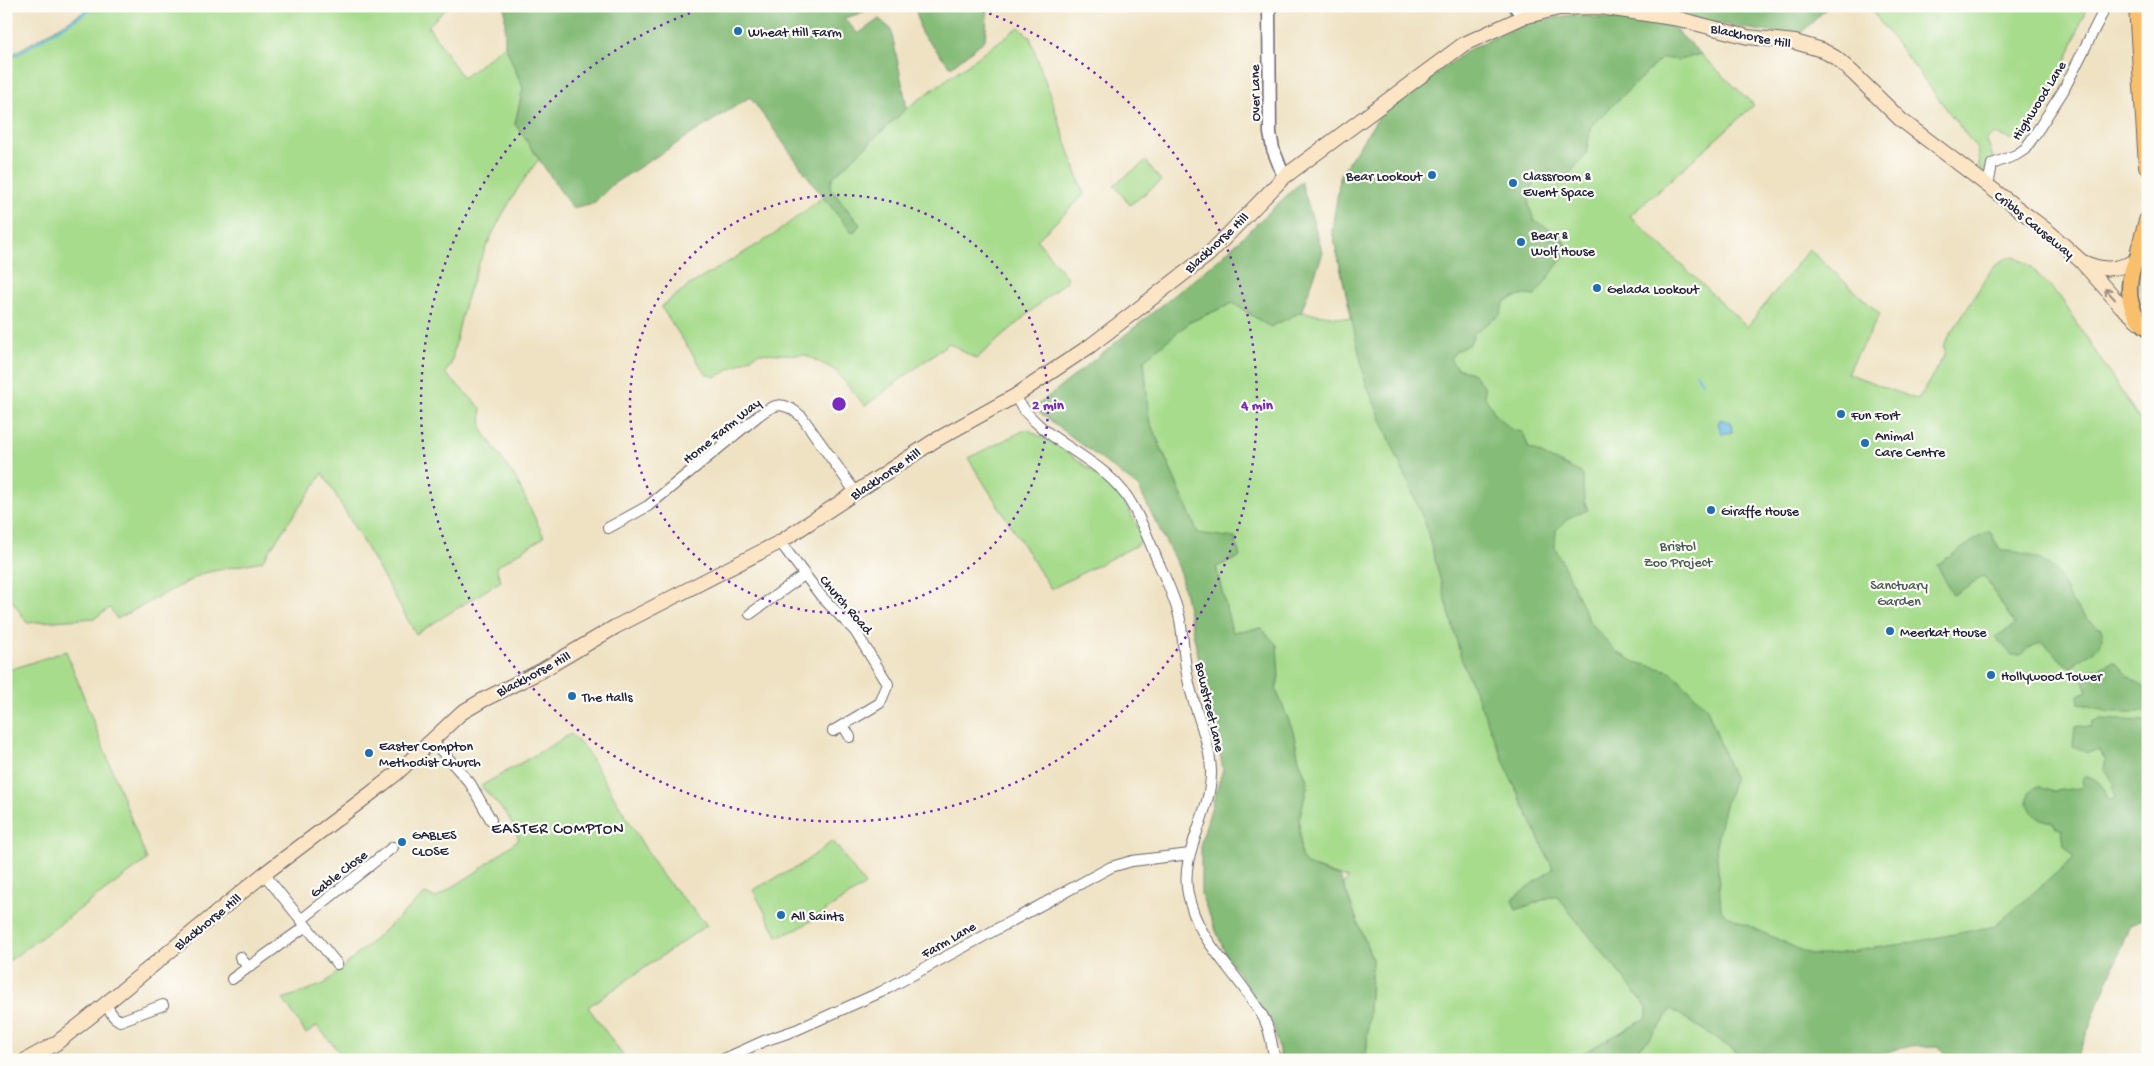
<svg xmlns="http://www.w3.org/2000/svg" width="2154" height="1066" viewBox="0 0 2154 1066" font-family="'Gochi Hand',sans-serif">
	<rect width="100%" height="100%" fill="#fdfcf7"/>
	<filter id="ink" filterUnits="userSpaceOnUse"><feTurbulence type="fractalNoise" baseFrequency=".02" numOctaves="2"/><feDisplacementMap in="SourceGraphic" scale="10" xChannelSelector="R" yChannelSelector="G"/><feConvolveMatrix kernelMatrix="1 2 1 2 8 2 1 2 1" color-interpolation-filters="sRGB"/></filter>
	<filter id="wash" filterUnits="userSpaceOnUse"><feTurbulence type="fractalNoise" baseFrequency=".0096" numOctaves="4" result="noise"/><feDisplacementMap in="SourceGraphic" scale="20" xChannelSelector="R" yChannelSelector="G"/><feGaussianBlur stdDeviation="1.12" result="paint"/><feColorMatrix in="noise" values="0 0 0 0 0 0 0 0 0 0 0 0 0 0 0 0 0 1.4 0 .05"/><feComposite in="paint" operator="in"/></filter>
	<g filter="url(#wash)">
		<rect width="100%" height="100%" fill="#efe2c3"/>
		<!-- green -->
		<path fill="#a7dc8d" stroke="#647f64" d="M94 6H449L428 26 463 78 505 45 523 88 515 124 539 159C511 195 487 239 472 282 462 309 457 337 451 364L445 373 481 408 482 430 516 479 544 537 496 567 501 581 416 634 323 473 262 561 204 573 117 619 110 608 95 618 27 623 6 591V58Z
			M1868 6H2087L2056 89 2024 144 1995 134 1986 139 1995 162 1988 176 1980 171 1977 149Z
			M1571 15 1670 25 1754 105 1630 216 1747 327 1809 249 1880 314 1847 373 1918 400 1944 356 1945 349 1943 346 1993 267 2008 257H2014L2028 264 2060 297 2145 428 2148 436V778L2087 831 2076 857 1965 952 1791 1060H1629L1663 1023 1559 883 1516 910 1556 895 1647 1007V1018L1570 1060H1366L1372 959 1343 884 1349 879 1307 865 1301 857 1299 820 1308 783 1299 760 1293 731 1276 690 1279 676 1261 628 1232 632 1216 567 1198 533 1149 420 1144 359 1190 322 1233 303 1270 327 1301 312 1352 319 1332 230 1341 173 1379 117Z
			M1019 27 1030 37 1084 195 1037 240 1068 279 976 359 949 343 865 406 835 370 805 355 759 353 716 377 706 374 661 307 688 286 772 236 823 197 853 233 860 225 830 188 832 178 907 108Z
			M1146 161 1161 181 1130 205 1114 185Z
			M2148 258V311C2137 295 2136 274 2148 258Z
			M1027 429 1067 452 1118 491 1142 534 1139 544 1051 589 968 458Z
			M66 651 147 860 6 963V671Z
			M571 734 586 750 660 873 707 925 588 1007 626 1060H346L317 1026 306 1034 283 999 324 984 425 894 436 898 479 870 519 839 508 816 481 786Z
			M833 841 865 885 798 929 778 937 753 890 799 866Z"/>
		<!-- forest -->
		<path fill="#85bc78" stroke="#546f5a" d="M503 6H884L872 7 859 14 844 18 858 34 879 19 891 29 907 108 832 178 830 188 860 225 852 233 819 192 750 97 613 184 594 203 572 208 515 124 523 88 505 45V10Z
			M915 6H988L985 40 951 67 921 33Z
			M1616 6H1829L1797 37Z
			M1571 15 1670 25 1701 54 1679 60 1662 58 1591 126 1586 155 1567 176 1557 182 1538 180 1529 191V206L1534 220 1559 235 1567 246 1563 257 1535 296 1524 295 1505 301 1500 315 1474 333 1470 344 1456 351 1450 359 1457 368 1472 373 1484 386 1485 397 1496 415 1512 430 1523 432 1529 448 1581 473 1583 476 1584 501 1588 510 1570 517 1556 530 1555 547 1590 623 1617 652 1635 662 1670 671 1675 675 1707 708 1734 779 1724 809 1716 845 1721 909 1726 915 1811 955H1827L1909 943 1995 926 2075 857 2064 845 2062 829 2056 828 2052 822C2035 820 2019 803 2033 788L2038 786 2043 789H2049L2054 791 2080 788 2083 785 2082 779 2086 776C2098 778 2105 788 2108 800L2113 799 2115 796 2112 789 2114 783 2104 769 2106 759 2102 756 2098 749 2089 753 2073 746 2075 728 2079 726 2091 727 2092 722 2099 719 2148 721V778L2140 785 2148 797V917L2130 924 2076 1060H1954L1938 1046 1902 1047 1865 1060H1749L1671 1009 1663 1023 1629 1060H1570L1647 1018V1007L1556 895 1516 910 1512 899 1553 869 1512 781 1462 661 1425 523 1366 384 1332 230 1341 173 1379 117 1468 50 1526 23Z
			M1301 182 1323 253 1301 312 1270 327 1233 303 1190 322 1144 360 1149 420 1198 533 1235 538 1240 557 1216 567 1232 632 1261 628 1277 645 1279 676 1276 690 1293 731 1299 760 1308 783 1299 820 1301 857 1307 865 1340 877 1372 959 1366 1060H1281L1274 1026 1226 955 1201 895V842L1223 769 1179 568 1138 487 1034 408 1217 261Z
			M1989 530 2001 551C2019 550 2043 558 2056 571 2063 578 2065 591 2070 599 2077 610 2090 623 2101 629 2107 644 2095 650 2084 657 2079 659 2076 665 2071 667 2059 662 2053 649 2041 642L2027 649 2021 655H2012L1995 637 2015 625 1984 576 1953 595 1937 565Z
			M2112 662 2116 663 2128 676 2148 689V712H2109L2079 703 2078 695 2087 691C2086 679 2079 680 2091 669H2099Z"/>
		<!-- water -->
		<path fill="#68bae3" stroke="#456e8f" d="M1720 419 1731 422 1732 432 1722 434 1718 424Z"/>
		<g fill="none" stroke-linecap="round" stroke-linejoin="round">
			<!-- stream -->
			<path stroke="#68bae3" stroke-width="2.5" d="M6 61 97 6
				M1696 373 1703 383"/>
		</g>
	</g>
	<g filter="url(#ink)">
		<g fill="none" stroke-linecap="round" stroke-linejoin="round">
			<defs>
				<path id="minor" d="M1988 186 1992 164 2016 155 2025 149 2032 139 2063 91 2102 14
					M1015 396C1041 444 1104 456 1131 503 1142 522 1150 542 1158 562 1166 579 1174 597 1179 615 1184 636 1183 658 1188 679 1194 710 1210 740 1211 771 1212 814 1179 852 1188 894 1197 939 1228 963 1252 1000 1257 1007 1263 1015 1266 1023 1271 1034 1272 1048 1275 1060
					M608 528 648 506 758 416C776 402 784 401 802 417L856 493
					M780 542 821 596 855 631 888 684 880 703 833 731
					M750 614 804 575
					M843 725 850 737
					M431 739 470 783 491 820
					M264 874 337 964
					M301 920 393 847
					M240 957 248 967
					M232 979 306 926
					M105 1004 114 1017 120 1021 163 1005
					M722 1060 764 1041 796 1030 881 992 1111 867 1132 861 1190 854"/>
				<path id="tertiary" d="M1269 6 1270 133 1273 149 1284 177
					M1515 6 1523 17"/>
				<path id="secondary" d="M2083 262C2102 271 2115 270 2134 262
					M26 1060 55 1044 86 1020 264 874 374 791 397 773 461 713 483 700 541 671 615 627 780 542 934 441 1015 396 1090 346 1208 255 1284 177 1464 44 1523 17 1559 8 1600 7 1679 19 1748 37 1795 42 1822 50 1836 58 1853 73 1900 119 2049 232 2082 262 2121 306 2139 322"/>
				<path id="primary" d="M2148 242C2127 264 2120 308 2148 328"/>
				<path id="motorway" d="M2138 6 2148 166
					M2140 250 2148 221"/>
			</defs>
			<!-- minor casing -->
			<use href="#minor" stroke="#6a656b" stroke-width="12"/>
			<!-- tertiary casing -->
			<use href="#tertiary" stroke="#6a656b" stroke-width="15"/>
			<!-- secondary casing -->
			<use href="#secondary" stroke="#6a656b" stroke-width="16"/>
			<!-- primary casing -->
			<use href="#primary" stroke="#6a656b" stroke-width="18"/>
			<!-- motorway casing -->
			<use href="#motorway" stroke="#6a656b" stroke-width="20"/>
			<!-- minor -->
			<use href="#minor" stroke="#fff" stroke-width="10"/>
			<!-- tertiary -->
			<use href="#tertiary" stroke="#fff" stroke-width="12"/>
			<!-- secondary -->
			<use href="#secondary" stroke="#fce5c4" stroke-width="14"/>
			<!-- primary -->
			<use href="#primary" stroke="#f8bf6c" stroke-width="15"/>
			<!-- motorway -->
			<use href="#motorway" stroke="#f8bf6c" stroke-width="18"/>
		</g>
		<!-- one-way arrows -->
		<defs><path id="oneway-shaft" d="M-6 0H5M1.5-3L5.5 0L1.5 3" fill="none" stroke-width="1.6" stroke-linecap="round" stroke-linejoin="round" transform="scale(1.25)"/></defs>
		<use stroke="#9a8d86" href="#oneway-shaft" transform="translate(2110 294) rotate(-133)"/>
	</g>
	<!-- distance rings -->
	<g fill="none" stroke="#7b2cbf" stroke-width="2.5" stroke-dasharray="2.5 5">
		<circle cx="839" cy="404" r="209"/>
		<path d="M968 6A418 418 0 1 1 710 6"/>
	</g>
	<!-- markers -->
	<g fill="#1f6fb2" stroke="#fdfcf7" stroke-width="2">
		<circle cx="738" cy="31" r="5"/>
		<circle cx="1432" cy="175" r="5"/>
		<circle cx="1513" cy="183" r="5"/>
		<circle cx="1521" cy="242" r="5"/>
		<circle cx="1597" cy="288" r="5"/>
		<circle cx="1841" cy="414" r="5"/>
		<circle cx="1865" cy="443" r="5"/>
		<circle cx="1711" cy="510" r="5"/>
		<circle cx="1890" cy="631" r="5"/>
		<circle cx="1991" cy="675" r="5"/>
		<circle cx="572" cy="696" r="5"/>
		<circle cx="369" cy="753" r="5"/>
		<circle cx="402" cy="842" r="5"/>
		<circle cx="781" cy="915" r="5"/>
	</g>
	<g text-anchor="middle" stroke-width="4.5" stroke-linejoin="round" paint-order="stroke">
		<!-- poi labels -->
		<g font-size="14" fill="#22223b" stroke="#fdfcf7" text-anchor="start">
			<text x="748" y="36">Wheat Hill Farm</text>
			<text x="1422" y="180" text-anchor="end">Bear Lookout</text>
			<text x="1523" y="180">Classroom &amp;<tspan x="1523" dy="16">Event Space</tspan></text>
			<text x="1531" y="239">Bear &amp;<tspan x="1531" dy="16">Wolf House</tspan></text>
			<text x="1607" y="293">Gelada Lookout</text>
			<text x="1851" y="419">Fun Fort</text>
			<text x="1875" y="440">Animal<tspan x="1875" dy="16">Care Centre</tspan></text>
			<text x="1721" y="515">Giraffe House</text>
			<text x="1900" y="636">Meerkat House</text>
			<text x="2001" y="680">Hollywood Tower</text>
			<text x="582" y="701">The Halls</text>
			<text x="379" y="750">Easter Compton<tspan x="379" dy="16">Methodist Church</tspan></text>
			<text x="412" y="839">GABLES<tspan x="412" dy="16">CLOSE</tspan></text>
			<text x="791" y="920">All Saints</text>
		</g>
		<!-- street labels -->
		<g font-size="14" fill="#22223b" stroke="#fdfcf7">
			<text transform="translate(1751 35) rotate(11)" y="5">Blackhorse Hill</text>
			<text transform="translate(1254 93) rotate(-91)" y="5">Over Lane</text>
			<text transform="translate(2038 100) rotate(-58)" y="5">Highwood Lane</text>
			<text transform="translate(2035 224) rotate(39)" y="5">Cribbs Causeway</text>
			<text transform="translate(1216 242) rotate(-43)" y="5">Blackhorse Hill</text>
			<text transform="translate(721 430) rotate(-39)" y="5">Home Farm Way</text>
			<text transform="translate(885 473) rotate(-34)" y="5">Blackhorse Hill</text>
			<text transform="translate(847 604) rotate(49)" y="5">Church Road</text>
			<text transform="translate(533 673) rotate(-28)" y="5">Blackhorse Hill</text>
			<text transform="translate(1211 707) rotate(77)" y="5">Bowstreet Lane</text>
			<text transform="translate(338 873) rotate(-38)" y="5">Gable Close</text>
			<text transform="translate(207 921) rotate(-39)" y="5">Blackhorse Hill</text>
			<text transform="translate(948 939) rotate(-30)" y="5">Farm Lane</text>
		</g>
		<!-- park labels -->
		<g font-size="14" fill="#4a5a54" stroke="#fdfcf7">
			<text x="1678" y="550">Bristol<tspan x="1678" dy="16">Zoo Project</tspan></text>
			<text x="1899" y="589">Sanctuary<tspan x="1899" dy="16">Garden</tspan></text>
		</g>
		<!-- quarter labels -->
		<g font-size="16" letter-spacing="1" fill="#22223b" stroke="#fdfcf7">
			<text x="558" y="833">EASTER COMPTON</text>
		</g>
	</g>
	<circle cx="839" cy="404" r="8" fill="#7b2cbf" stroke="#fdfcf7" stroke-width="2.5"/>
	<g font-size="15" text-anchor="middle" font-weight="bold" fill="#7b2cbf" stroke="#fdfcf7" stroke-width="4.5" stroke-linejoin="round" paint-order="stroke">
		<text x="1048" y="409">2 min</text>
		<text x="1257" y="409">4 min</text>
	</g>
	<!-- margin -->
	<rect width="2154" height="1066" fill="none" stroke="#fdfcf7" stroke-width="25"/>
</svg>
